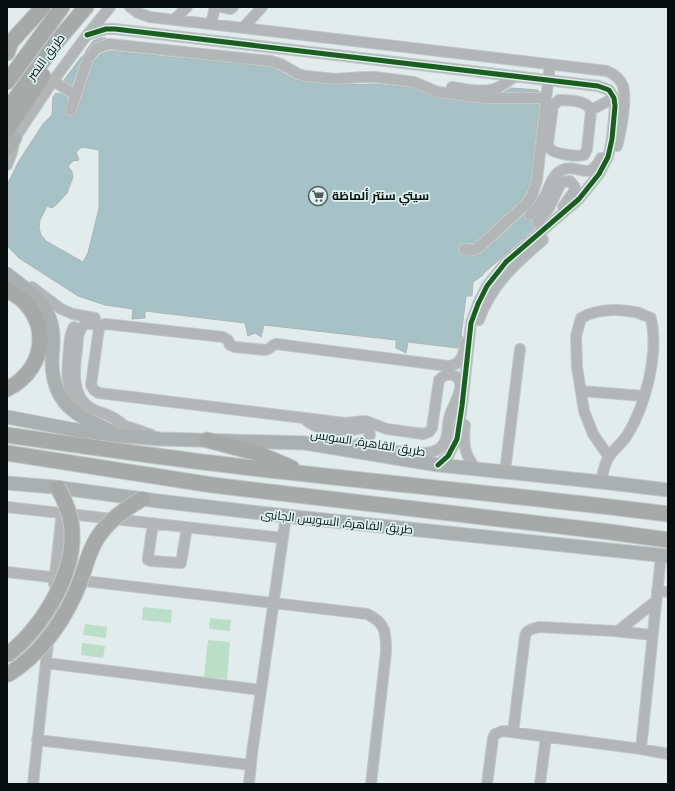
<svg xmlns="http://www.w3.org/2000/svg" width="675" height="791" viewBox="0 0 675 791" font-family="'Space Grotesk',Cairo,sans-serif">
	<rect width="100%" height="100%" fill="#e2ecec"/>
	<!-- pitch -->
	<path fill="#bbdec9" d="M143 607 172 610 171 623 142 620Z
		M210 618 231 620 230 631 209 629Z
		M85 624 107 627 106 638 83 635Z
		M208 640 230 642 227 679 204 677Z
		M82 643 105 646 103 658 81 655Z"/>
	<!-- building -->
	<path fill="#a6c2c7" stroke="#adb4b5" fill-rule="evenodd" d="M100 38H106L95 42 85 52 93 41Z
		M110 51 270 67 278 70 295 80 305 82 335 85 375 84 412 88 437 98 483 104H539L531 179 526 193 521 200 474 243H464L459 245 458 251 463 255 474 256 481 254 524 215 526 220 531 221V226L534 229 483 274V275L473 282 472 296H466L461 336 463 337 460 340 458 348 408 342 406 353 396 348V340L264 325 261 337 255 333 248 336 245 323 145 311V318L132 319 133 309 105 305 78 296 19 258 7 246V185L19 161 43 124 52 115 53 97 56 93 58 94 60 93 68 98 65 112 69 116 75 115 77 112 94 61 101 54ZM82 147 99 150V208L88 253 83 262 46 241 41 235 39 228 40 220 47 206 52 208 56 205 67 193 73 177 72 172 68 166 73 161 79 160 76 152Z
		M82 56 72 85 64 80Z
		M511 88 537 90 540 92H504Z"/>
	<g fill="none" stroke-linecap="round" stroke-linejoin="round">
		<defs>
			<path id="minor" d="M130 7 138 13 150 17 607 71C614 74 620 78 623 86 627 99 621 132 617 146
				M221 7 230 9 233 7
				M175 19 187 7
				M211 24 215 7
				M243 28 262 7
				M87 35 106 29H115L598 86 609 90 614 98 615 106 612 139 608 157 599 174 579 199 506 262 487 286 478 304 471 323 462 406 457 439 448 456 438 465
				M53 81 76 95
				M452 87C466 89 486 94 499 87 505 84 510 80 515 76
				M559 100C570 100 589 100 591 112L587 149 584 155C576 157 554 154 549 148L548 143 553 106Z
				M71 110 88 58 97 48 109 44 271 61 281 64 298 74 306 76 335 79 363 77H375L414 82 438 92 484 98H546
				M591 110 614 98
				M7 165 12 152 15 138 53 81 87 35 110 7
				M530 215C535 210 540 205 544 198 549 190 551 175 562 170 579 162 587 184 601 158
				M537 223 549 208 560 185 563 182 570 181 575 187V190L563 207
				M464 249 474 250 478 248 526 204 532 196 537 180 550 64
				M32 287 61 309 73 314 95 318
				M479 320C491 285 516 263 543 240
				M94 324H85C77 330 78 341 77 350 74 370 71 397 92 409 98 412 104 413 110 416 115 418 120 422 125 426
				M74 327C69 334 70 341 69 349 67 370 64 389 80 406
				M581 391 644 396
				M307 421C317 429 334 431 347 431 355 431 362 425 369 430L370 435 367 441 344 449
				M120 424 152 435
				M465 425C463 444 464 454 476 469
				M366 451C388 444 424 462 441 447 450 438 446 426 450 415 452 406 471 380 452 375 446 374 443 376 439 380L432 428 429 432 423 434 387 429 366 421 345 423 99 393 94 390 91 385 99 328 101 325 106 324 223 337 228 340 230 345 235 347 265 350C270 350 271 345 276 344L448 366C461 365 464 355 465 343
				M505 472 520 349
				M601 482C603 474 604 465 608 458 613 450 621 444 626 437 646 406 659 353 651 318 646 316 640 313 635 312 618 309 597 309 581 318L576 336 577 367 584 411 593 434 609 457
				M7 507 283 538
				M153 523 148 558V560L151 561 181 563 187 527
				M7 572 367 614C386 623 386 632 386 652L371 784
				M54 584 62 512
				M657 590 668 592
				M618 631 656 601
				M46 663 261 690
				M513 732 525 636C527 629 533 629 539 627L614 631 652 635
				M37 740 251 765
				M641 749 661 556
				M33 784 52 606
				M249 784 252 753 286 516
				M487 784 493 738 495 734 503 731 641 749 668 754
				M540 784 546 737"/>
			<path id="major" d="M7 150 15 138
				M7 274C23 287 42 298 49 317 55 331 53 346 52 360 52 404 75 415 111 431
				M7 417 81 431 122 436 161 439 305 443 438 465 601 482 668 490
				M7 483 54 487 158 501 286 516 668 556"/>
			<path id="highway" d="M7 53 11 42 43 7
				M7 82 62 7
				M7 110 58 40 86 7
				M7 130 43 76
				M7 290C51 311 51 367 7 389
				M7 435C83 446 159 457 236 466 380 483 524 496 668 514
				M207 440 257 453 292 468
				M7 453 212 485 610 532 668 540"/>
		</defs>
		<!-- minor casing -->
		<use href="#minor" stroke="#c0c8c8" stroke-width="12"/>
		<!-- major casing -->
		<use href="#major" stroke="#c0c8c8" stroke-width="15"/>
		<!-- highway casing -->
		<use href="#highway" stroke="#c0c8c8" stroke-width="17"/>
		<!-- minor -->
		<use href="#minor" stroke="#b2b6b6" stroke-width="10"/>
		<!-- major -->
		<use href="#major" stroke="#aab0af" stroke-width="13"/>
		<!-- highway -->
		<use href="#highway" stroke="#a5aaa9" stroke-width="15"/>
		<defs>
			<path id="highway-bridge" d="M7 655C43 627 79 569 71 522 69 510 64 499 58 488
				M7 675C42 654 67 617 81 579 86 565 89 550 98 537 109 520 125 509 142 499"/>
		</defs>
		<!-- highway-bridge casing -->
		<use href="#highway-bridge" stroke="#c0c8c8" stroke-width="17" stroke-linecap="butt"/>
		<!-- highway-bridge -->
		<use href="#highway-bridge" stroke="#a5aaa9" stroke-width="15"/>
		<defs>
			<path id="cycleway" d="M87 35 106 29H115L598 86 609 90 614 98 615 106 612 139 608 157 599 174 579 199 506 262 487 286 478 304 471 323 462 406 457 439 448 456 438 465"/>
		</defs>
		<!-- cycleway casing -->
		<use href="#cycleway" stroke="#ddf1f0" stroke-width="8"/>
		<!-- cycleway -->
		<use href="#cycleway" stroke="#1b5e20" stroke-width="5"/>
	</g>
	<!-- icons -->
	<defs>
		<symbol id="supermarket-ring" viewBox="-11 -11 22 22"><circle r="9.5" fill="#ddf1f0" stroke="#545c5c" stroke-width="1.5"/><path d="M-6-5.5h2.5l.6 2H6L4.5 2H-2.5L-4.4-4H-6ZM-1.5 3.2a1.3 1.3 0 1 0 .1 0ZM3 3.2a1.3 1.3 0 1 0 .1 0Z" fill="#545c5c"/></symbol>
	</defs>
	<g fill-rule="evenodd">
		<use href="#supermarket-ring" x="307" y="185" width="22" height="22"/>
	</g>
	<g text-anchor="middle" stroke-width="3.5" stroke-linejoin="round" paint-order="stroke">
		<!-- street labels -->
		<g font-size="12" fill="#080e0e" stroke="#ddf1f0">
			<text transform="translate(46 57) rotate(-53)" y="4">طريق النصر</text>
			<text transform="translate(368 443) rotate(9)" y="4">طريق القاهرة, السويس</text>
			<text transform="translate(337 522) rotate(6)" y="4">طريق القاهرة, السويس الجانبى</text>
		</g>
		<!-- poi labels -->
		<g font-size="12" font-weight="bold" fill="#080e0e" stroke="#ddf1f0" text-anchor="start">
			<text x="332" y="200">سيتي سنتر ألماظة</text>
		</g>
	</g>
	<!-- border -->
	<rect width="675" height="791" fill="none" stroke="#080e0e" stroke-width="16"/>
</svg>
